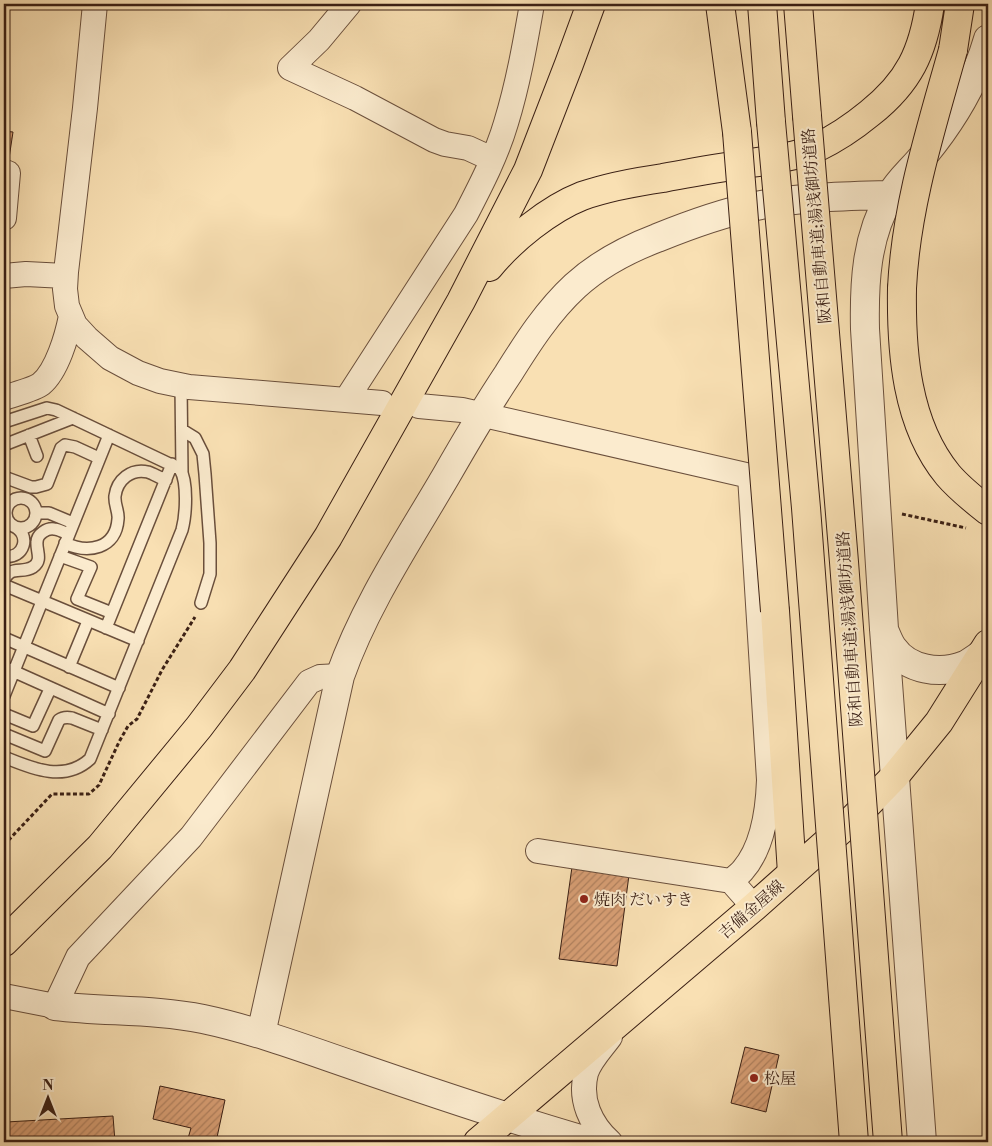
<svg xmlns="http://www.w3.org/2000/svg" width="992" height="1146" viewBox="0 0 992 1146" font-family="'Libre Bodoni','Noto Serif JP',serif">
	<defs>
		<pattern id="building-hatch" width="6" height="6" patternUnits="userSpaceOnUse" patternTransform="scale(1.25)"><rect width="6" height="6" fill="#d89f75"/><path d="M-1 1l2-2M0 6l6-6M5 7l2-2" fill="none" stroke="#b0815f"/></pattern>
	</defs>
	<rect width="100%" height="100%" fill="#f9e0b3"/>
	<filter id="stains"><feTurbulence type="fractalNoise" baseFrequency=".004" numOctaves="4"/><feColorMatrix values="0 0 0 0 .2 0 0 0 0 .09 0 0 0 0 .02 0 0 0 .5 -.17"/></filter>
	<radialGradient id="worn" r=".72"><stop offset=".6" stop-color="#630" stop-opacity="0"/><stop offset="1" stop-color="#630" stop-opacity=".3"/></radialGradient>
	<!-- building -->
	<path fill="url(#building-hatch)" stroke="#3a1f14" d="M4 131 13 132 8 165 4 164Z
		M572 867 629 875 617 966 559 959Z
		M745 1047 779 1055 766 1112 731 1103Z
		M160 1086 225 1100 216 1142H187L191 1128 153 1119Z
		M113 1116 115 1142H7L6 1122Z"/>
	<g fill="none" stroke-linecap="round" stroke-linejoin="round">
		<defs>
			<path id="service" d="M181 385 182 473
				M4 422 47 408 56 410 180 469C188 482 186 515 182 530L90 759C64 783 31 768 4 757
				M182 430 195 438 203 454 205 474 210 543V574L201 603
				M29 435 37 456
				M4 445 73 418
				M4 477 31 487H36L47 484 61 448 65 445 75 447 99 458
				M6 513a15 15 0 1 1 30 0a15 15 0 1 1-30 0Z
				M37 513H49L73 523
				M65 543C88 554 116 549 118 519 119 512 114 504 115 496 117 480 131 468 148 472 154 474 160 478 166 480
				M4 556C24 560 32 534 13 526
				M60 556 91 567 77 599 112 613
				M4 581C9 565 22 574 33 567 43 560 36 551 37 542 37 534 47 528 54 529 59 529 64 533 69 534
				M4 585 138 641
				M106 628 172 464
				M4 638 119 688
				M4 667 109 714
				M69 667 88 621
				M4 696 109 435
				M4 714 33 726 50 689
				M4 734 45 751 59 720C63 717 67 717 72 718L102 730"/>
			<path id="minor" d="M95 4 85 108 66 272 65 289 67 306 75 325 87 338 110 358 138 373 160 381 189 387 382 403
				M349 4 319 40 290 68 355 98 434 140 445 144 468 148 492 159
				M4 172 8 173 4 218
				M4 276 26 274 65 276
				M4 398C12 395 35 389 41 384 57 371 67 336 71 316
				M346 400 466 214C481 185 497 154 506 123 518 84 525 44 532 4
				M419 406 462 410 750 476 769 780C768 809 763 847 743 870 740 874 735 877 731 881L754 907
				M538 851 731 881
				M4 996 55 1006 78 957 191 837 309 682 320 677 340 676
				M610 1037C602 1048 590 1060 586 1073 579 1100 591 1125 610 1142"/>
			<path id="tertiary" d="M884 630C887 636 889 643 893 648 908 670 940 675 965 665 971 662 976 658 982 654
				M55 1006C105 1012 154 1009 203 1019 255 1030 305 1049 355 1066 433 1093 510 1119 590 1142
				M261 1034 340 676C365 605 408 541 446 476 466 441 486 407 508 374 528 342 548 311 575 286 599 264 628 249 657 238 689 225 722 213 756 206 800 197 845 196 890 195
				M922 1142 884 629 865 329C864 283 866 237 890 196 899 180 913 169 924 155 952 121 976 81 988 39"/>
			<path id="primary" d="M478 1142 754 907 852 820 895 776 939 722 988 644"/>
			<path id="motorway" d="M720 4 737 132
				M762 4 771 122
				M798 4 807 116
				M953 50 960 4
				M489 267C511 240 549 209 582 196 608 187 635 182 663 178 688 173 713 169 738 165 762 161 793 158 816 148 835 139 853 127 870 113 909 82 923 52 930 4
				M902 288C901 351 906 424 948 475 960 489 974 500 988 511
				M775 611 792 873
				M4 942 100 847 199 727 242 670 328 537 461 301 528 170 569 64 591 4"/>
		</defs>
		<!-- service casing -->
		<use href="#service" stroke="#6a4f3c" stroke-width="14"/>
		<!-- minor casing -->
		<use href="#minor" stroke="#6a4f3c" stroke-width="26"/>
		<!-- tertiary casing -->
		<use href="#tertiary" stroke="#6a4f3c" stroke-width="30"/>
		<!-- primary casing -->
		<use href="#primary" stroke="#3a1f14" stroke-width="30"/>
		<!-- motorway casing -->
		<use href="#motorway" stroke="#3a1f14" stroke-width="30"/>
		<!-- path -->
		<path stroke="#3a1f14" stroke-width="3" stroke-dasharray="4 2.5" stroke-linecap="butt" d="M902 514 966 528
			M4 845 52 794H89L99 785 119 742 128 726 137 719 162 670 195 617"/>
		<!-- service -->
		<use href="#service" stroke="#fbebce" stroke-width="11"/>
		<!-- minor -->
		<use href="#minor" stroke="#fbebce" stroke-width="24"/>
		<!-- tertiary -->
		<use href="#tertiary" stroke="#fbebce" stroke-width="28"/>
		<!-- primary -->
		<use href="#primary" stroke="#f9e0b3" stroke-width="28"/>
		<!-- motorway -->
		<use href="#motorway" stroke="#f9e0b3" stroke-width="28"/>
		<defs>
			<path id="motorway-bridge" d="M807 116 844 562 888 1142
				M771 122 806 508 854 1142
				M737 132 775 611
				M902 288C906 206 931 129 953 50"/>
		</defs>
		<!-- motorway-bridge casing -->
		<use href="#motorway-bridge" stroke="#3a1f14" stroke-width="30" stroke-linecap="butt"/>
		<!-- motorway-bridge -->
		<use href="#motorway-bridge" stroke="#f9e0b3" stroke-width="28"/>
	</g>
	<!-- markers -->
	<g fill="#8f2418" stroke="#fbebce" stroke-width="2">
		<circle cx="584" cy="899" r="5"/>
		<circle cx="754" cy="1078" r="5"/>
	</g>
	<g text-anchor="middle" stroke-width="4" stroke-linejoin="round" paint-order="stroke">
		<!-- street labels -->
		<g font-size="16" fill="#3a1f14" stroke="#fbebce">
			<text transform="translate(816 226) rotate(-95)" y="6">阪和自動車道;湯浅御坊道路</text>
			<text transform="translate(849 629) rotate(-94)" y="6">阪和自動車道;湯浅御坊道路</text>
			<text transform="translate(751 909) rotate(-41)" y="6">吉備金屋線</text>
		</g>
		<!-- poi labels -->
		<g font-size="16" fill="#3a1f14" stroke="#fbebce" text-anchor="start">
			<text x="594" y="905">焼肉 だいすき</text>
			<text x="764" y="1084">松屋</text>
		</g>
	</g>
	<!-- margin -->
	<rect width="992" height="1146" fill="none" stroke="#f9e0b3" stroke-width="20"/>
	<rect x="5" y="5" width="982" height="1136" fill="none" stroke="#3a1f14" stroke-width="2.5"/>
	<rect x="10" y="10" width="972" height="1126" fill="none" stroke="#3a1f14"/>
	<!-- north arrow -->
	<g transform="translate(48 1098)" stroke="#fbebce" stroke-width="4" paint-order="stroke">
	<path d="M0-4L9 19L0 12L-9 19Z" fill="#3a1f14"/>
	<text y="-8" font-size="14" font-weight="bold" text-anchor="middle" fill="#3a1f14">N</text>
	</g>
	<rect width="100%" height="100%" filter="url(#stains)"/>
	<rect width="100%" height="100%" fill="url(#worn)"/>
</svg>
